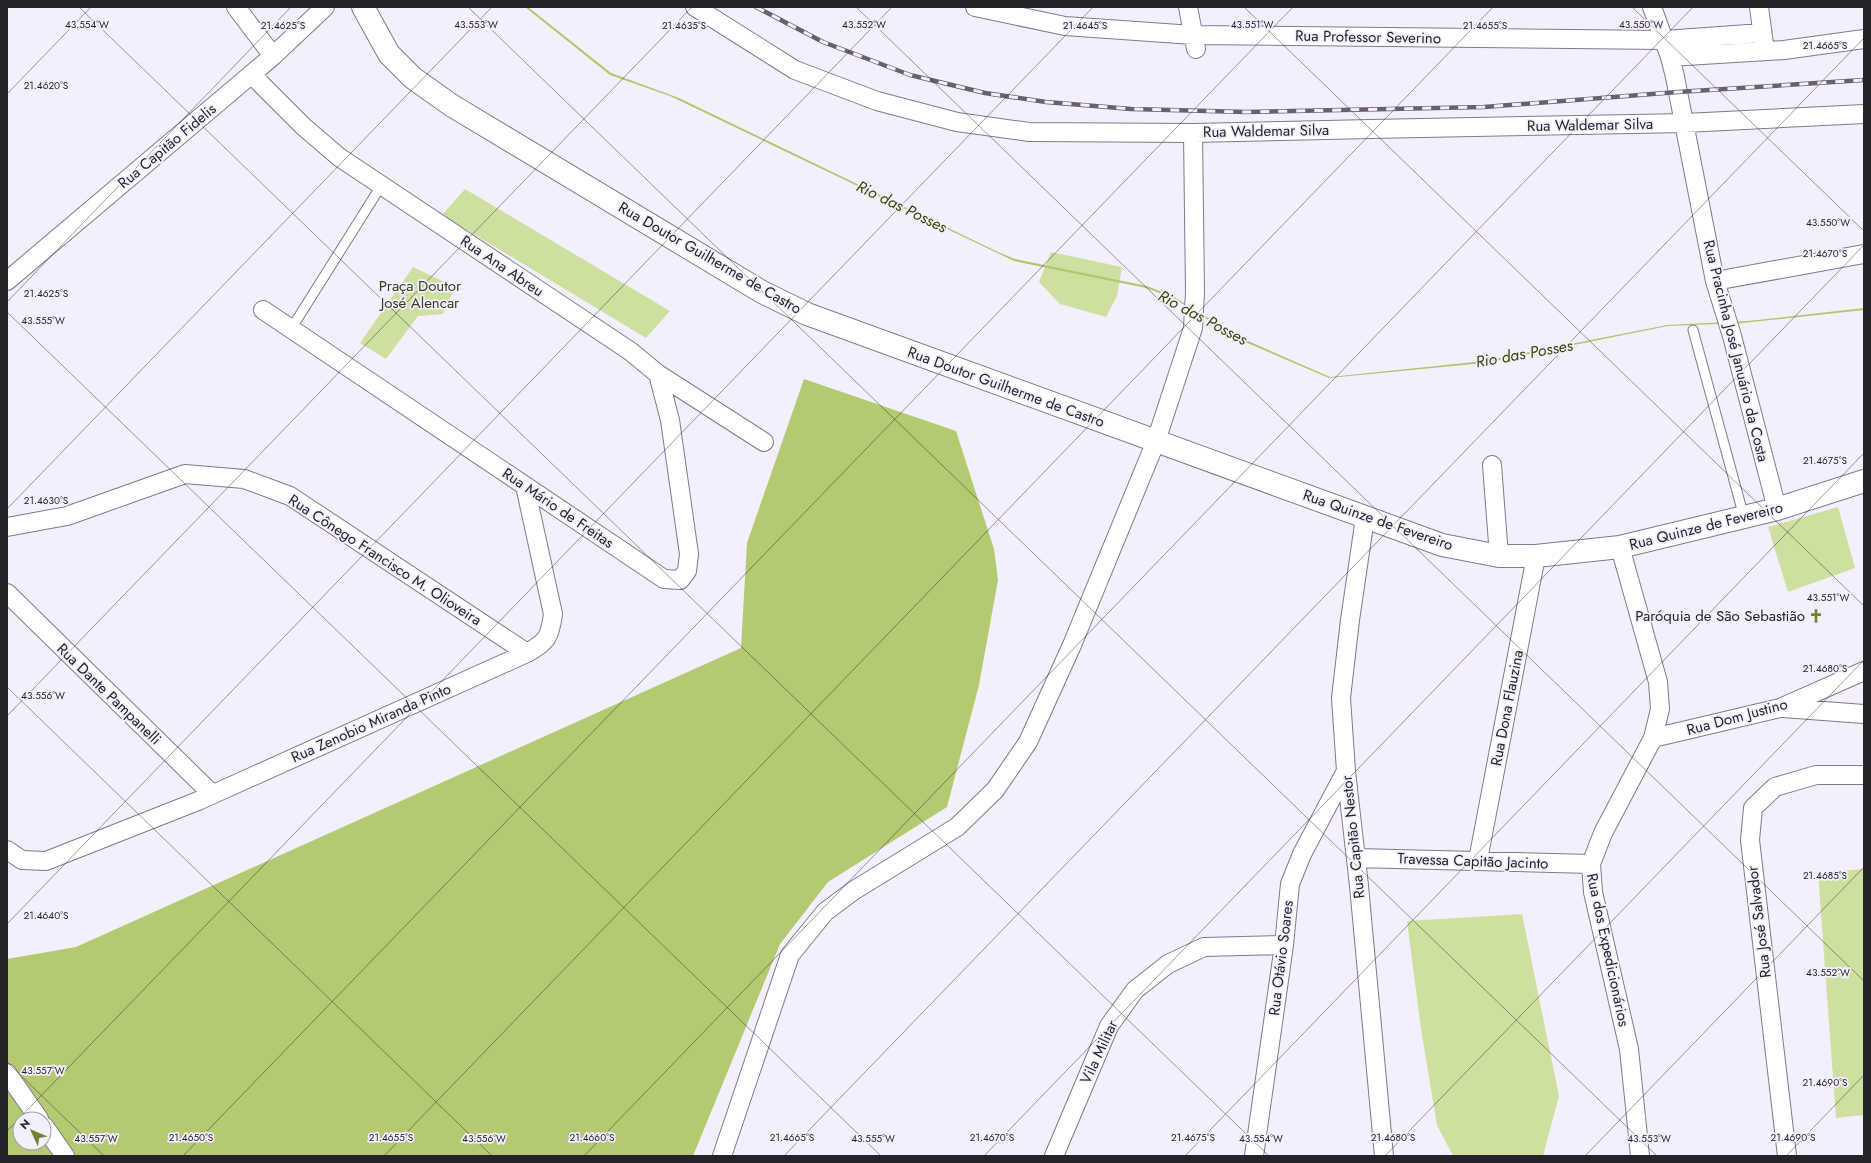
<svg xmlns="http://www.w3.org/2000/svg" width="1871" height="1163" viewBox="0 0 1871 1163" font-family="Jost,sans-serif">
	<rect width="100%" height="100%" fill="#f4effe"/>
	<!-- green -->
	<path fill="#cee0a0" d="M465 189 670 311 646 338 442 215Z
		M1051 252 1122 267 1117 296 1106 317 1060 304 1039 282Z
		M413 267 455 287 443 314 418 316 386 359 360 343Z
		M1838 507 1855 568 1788 592 1768 527Z
		M1864 869V1115L1836 1118 1818 873Z
		M1522 914 1559 1096 1543 1156H1453L1437 1125 1421 1029 1407 921Z"/>
	<!-- forest -->
	<path fill="#b3ca71" fill-rule="evenodd" d="M804 379 956 431 994 549 998 580 979 685 947 807 828 882 780 944 693 1156H7V959L76 947 741 648 747 543ZM20 1119H44V1143H20Z"/>
	<!-- water -->
	<path fill="#afc76d" d="M525 7H528L611 73 679 98 998 252 1015 259 1147 286 1174 297 1239 337 1330 377 1484 361 1667 325 1748 321 1864 308V310L1742 323 1668 326 1484 363 1329 378 1238 339 1175 299 1146 288 1014 261 670 96 610 75Z"/>
	<g fill="none" stroke-linecap="round" stroke-linejoin="round">
		<defs>
			<path id="lane" d="M291 329 381 186
				M1693 330 1744 517"/>
			<path id="street" d="M236 7 273 56
				M695 7 795 70 877 101 957 122 1029 132 1193 133 1370 129 1685 123 1864 114
				M975 7 1065 26 1193 35 1664 40 1762 33
				M1188 7 1196 49
				M1652 7 1670 57 1675 77 1715 281 1732 336 1777 509
				M1759 7 1764 44
				M1670 57 1784 50 1864 39
				M252 75 304 127 339 157 630 351 658 374 764 442
				M7 281 273 56 325 7
				M1715 281 1864 254
				M263 310 664 579 680 580 687 571 689 554 670 420 658 374
				M1492 465 1499 556
				M1365 518 1350 620 1341 698 1346 771 1359 886 1384 1156
				M7 527 67 516 185 474 244 479 290 496 527 653
				M1620 547 1658 682 1660 709 1653 738 1603 833 1591 864 1593 892 1629 1049 1640 1156
				M7 593 212 794
				M1783 708 1864 714
				M1653 738 1780 708 1864 671
				M7 850 22 860 46 861 198 801 527 653C547 642 550 637 553 614L525 486
				M1356 858 1591 864
				M1478 860 1536 556
				M7 1073 39 1119
				M44 1126 65 1156
				M722 1156 790 955 825 912 853 891 957 827 995 790 1028 742 1072 645 1156 441 1193 328 1195 292 1193 133
				M1054 1156 1109 1026 1135 990 1168 964 1204 947 1284 945
				M1254 1156 1284 945 1290 884 1302 854 1346 771
				M1787 1156 1750 840 1753 808 1775 787 1816 775H1864"/>
			<path id="secondary" d="M363 7 389 54 413 78 451 105 762 292 807 314 1442 545 1499 556H1536L1620 547 1777 509 1864 481"/>
		</defs>
		<!-- lane casing -->
		<use href="#lane" stroke="#80788e" stroke-width="11"/>
		<!-- street casing -->
		<use href="#street" stroke="#80788e" stroke-width="20"/>
		<!-- secondary casing -->
		<use href="#secondary" stroke="#80788e" stroke-width="24"/>
		<!-- lane -->
		<use href="#lane" stroke="#fff" stroke-width="9"/>
		<!-- street -->
		<use href="#street" stroke="#fff" stroke-width="18"/>
		<!-- secondary -->
		<use href="#secondary" stroke="#fff" stroke-width="22"/>
		<defs>
			<path id="rail" d="M756 7 823 42 910 75 985 93 1046 102 1131 109 1246 112 1484 107 1678 92 1864 80"/>
		</defs>
		<!-- rail casing -->
		<use href="#rail" stroke="#66626c" stroke-width="4.5"/>
		<!-- rail -->
		<use href="#rail" stroke="#f4effe" stroke-width="3" stroke-dasharray="9" stroke-linecap="butt"/>
	</g>
	<!-- ticks -->
	<path fill="none" stroke="#25222a" stroke-width="1" stroke-opacity="0.45" d="M79 7 1269 1156M468 7 1657 1156M856 7 1864 981M1244 7 1864 606M1632 7 1864 231M7 94 91 7M7 302 291 7M7 312 881 1156M7 509 492 7M7 687 492 1156M7 716 692 7M7 924 892 7M7 1062 104 1156M7 1131 1093 7M183 1156 1293 7M384 1156 1493 7M584 1156 1693 7M784 1156 1864 38M984 1156 1864 245M1185 1156 1864 453M1385 1156 1864 660M1585 1156 1864 867M1786 1156 1864 1075"/>
	<!-- icons -->
	<defs>
		<symbol id="church-bare" viewBox="-9 -9 18 18"><path d="M-1.2-6h2.4v3.5h3.3v2.4h-3.3V6h-2.4V-.1h-3.3v-2.4h3.3Z" fill="#708333" stroke="#f4effe" stroke-width="2.5" paint-order="stroke"/></symbol>
	</defs>
	<g fill-rule="evenodd">
		<use href="#church-bare" x="1806" y="606" width="20" height="20"/>
	</g>
	<g text-anchor="middle" stroke-width="3.5" stroke-linejoin="round" paint-order="stroke">
		<!-- street labels -->
		<g font-size="15" fill="#25222a" stroke="#f4effe">
			<text transform="translate(1368 37) rotate(1)" y="5">Rua Professor Severino</text>
			<text transform="translate(1590 125) rotate(-1)" y="5">Rua Waldemar Silva</text>
			<text transform="translate(1266 131) rotate(-1)" y="5">Rua Waldemar Silva</text>
			<text transform="translate(167 146) rotate(-40)" y="5">Rua Capitão Fidelis</text>
			<text transform="translate(710 258) rotate(30)" y="5">Rua Doutor Guilherme de Castro</text>
			<text transform="translate(502 266) rotate(34)" y="5">Rua Ana Abreu</text>
			<text transform="translate(1736 351) rotate(76)" y="5">Rua Pracinha José Januário da Costa</text>
			<text transform="translate(1006 387) rotate(20)" y="5">Rua Doutor Guilherme de Castro</text>
			<text transform="translate(558 508) rotate(34)" y="5">Rua Mário de Freitas</text>
			<text transform="translate(1378 520) rotate(19)" y="5">Rua Quinze de Fevereiro</text>
			<text transform="translate(1706 526) rotate(-14)" y="5">Rua Quinze de Fevereiro</text>
			<text transform="translate(385 560) rotate(33)" y="5">Rua Cônego Francisco M. Olioveira</text>
			<text transform="translate(109 694) rotate(44)" y="5">Rua Dante Pampanelli</text>
			<text transform="translate(1507 708) rotate(-79)" y="5">Rua Dona Flauzina</text>
			<text transform="translate(1737 717) rotate(-15)" y="5">Rua Dom Justino</text>
			<text transform="translate(371 723) rotate(-24)" y="5">Rua Zenobio Miranda Pinto</text>
			<text transform="translate(1353 837) rotate(-96)" y="5">Rua Capitão Nestor</text>
			<text transform="translate(1473 861) rotate(2)" y="5">Travessa Capitão Jacinto</text>
			<text transform="translate(1759 922) rotate(-97)" y="5">Rua José Salvador</text>
			<text transform="translate(1608 950) rotate(78)" y="5">Rua dos Expedicionários</text>
			<text transform="translate(1281 958) rotate(-83)" y="5">Rua Otávio Soares</text>
			<text transform="translate(1099 1052) rotate(-65)" y="5">Vila Militar</text>
		</g>
		<!-- park labels -->
		<g font-size="15" fill="#353e18" stroke="#f4effe">
			<text x="420" y="291">Praça Doutor<tspan x="420" dy="17">José Alencar</tspan></text>
		</g>
		<!-- poi labels -->
		<g font-size="15" fill="#25222a" stroke="#f4effe" text-anchor="end">
			<text x="1805" y="621">Paróquia de São Sebastião</text>
		</g>
		<!-- water labels -->
		<g font-size="16" font-style="italic" fill="#394600" stroke="#f4effe">
			<text transform="translate(902 206) rotate(26)" y="6">Rio das Posses</text>
			<text transform="translate(1203 317) rotate(28)" y="6">Rio das Posses</text>
			<text transform="translate(1524 353) rotate(-10)" y="6">Rio das Posses</text>
		</g>
	</g>
	<g font-size="10" text-anchor="middle" fill="#25222a" stroke="#f4effe" stroke-width="3.5" stroke-linejoin="round" paint-order="stroke">
		<text x="87" y="28">43.554°W</text>
		<text x="476" y="28">43.553°W</text>
		<text x="864" y="28">43.552°W</text>
		<text x="1252" y="28">43.551°W</text>
		<text x="1641" y="28">43.550°W</text>
		<text x="283" y="29">21.4625°S</text>
		<text x="684" y="29">21.4635°S</text>
		<text x="1085" y="29">21.4645°S</text>
		<text x="1485" y="29">21.4655°S</text>
		<text x="1825" y="49">21.4665°S</text>
		<text x="46" y="89">21.4620°S</text>
		<text x="1828" y="226">43.550°W</text>
		<text x="1825" y="257">21.4670°S</text>
		<text x="46" y="297">21.4625°S</text>
		<text x="43" y="324">43.555°W</text>
		<text x="1825" y="464">21.4675°S</text>
		<text x="46" y="504">21.4630°S</text>
		<text x="1828" y="601">43.551°W</text>
		<text x="1825" y="672">21.4680°S</text>
		<text x="43" y="699">43.556°W</text>
		<text x="1825" y="879">21.4685°S</text>
		<text x="46" y="919">21.4640°S</text>
		<text x="1828" y="976">43.552°W</text>
		<text x="43" y="1074">43.557°W</text>
		<text x="1825" y="1086">21.4690°S</text>
		<text x="191" y="1141">21.4650°S</text>
		<text x="391" y="1141">21.4655°S</text>
		<text x="592" y="1141">21.4660°S</text>
		<text x="792" y="1141">21.4665°S</text>
		<text x="992" y="1141">21.4670°S</text>
		<text x="1193" y="1141">21.4675°S</text>
		<text x="1393" y="1141">21.4680°S</text>
		<text x="1793" y="1141">21.4690°S</text>
		<text x="96" y="1142">43.557°W</text>
		<text x="484" y="1142">43.556°W</text>
		<text x="873" y="1142">43.555°W</text>
		<text x="1261" y="1142">43.554°W</text>
		<text x="1649" y="1142">43.553°W</text>
	</g>
	<!-- border -->
	<rect width="1871" height="1163" fill="none" stroke="#25222a" stroke-width="16"/>
	<!-- north arrow -->
	<g transform="translate(32 1131) rotate(314)"><circle r="19" fill="#f4effe" stroke="#a19da9"/>
	<path d="M0-3L7 15L0 10L-7 15Z" fill="#708333"/>
	<text y="-6" font-size="11" font-weight="bold" text-anchor="middle" fill="#25222a">N</text>
	</g>
</svg>
